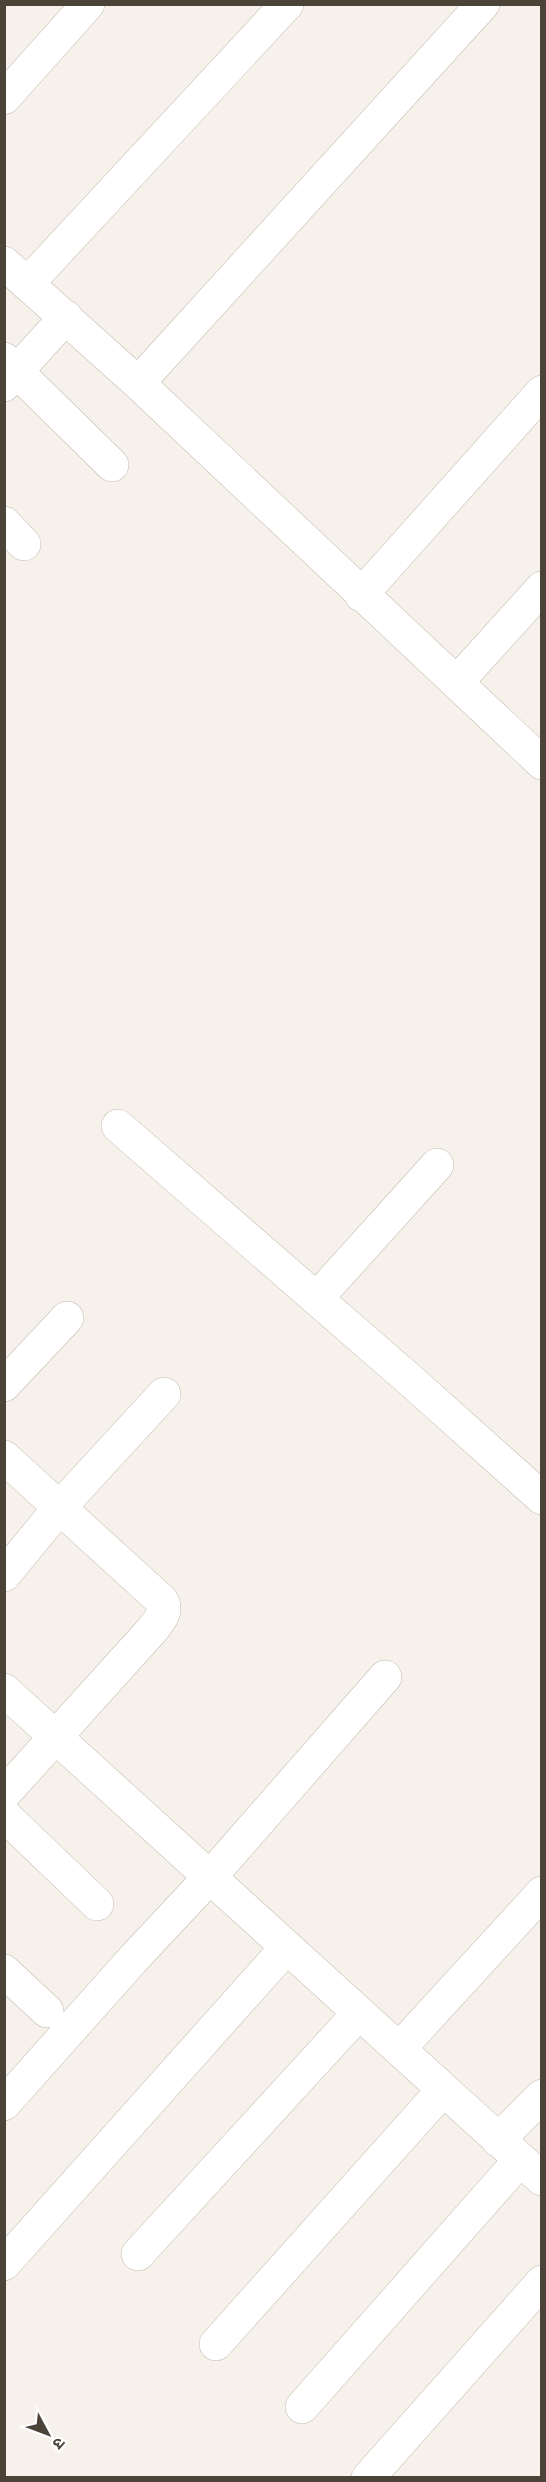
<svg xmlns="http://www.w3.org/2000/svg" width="546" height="2482" viewBox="0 0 546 2482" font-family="'Titillium Web','Noto Sans Devanagari',sans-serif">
	<rect width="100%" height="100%" fill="#f6f2eb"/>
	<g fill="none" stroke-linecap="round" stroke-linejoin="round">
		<defs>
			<path id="minor" d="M4 98 88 4
				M4 263 138 383 542 763
				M27 284 287 4
				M4 359 112 465
				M138 383 483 4
				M4 385 66 317
				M4 523 24 544
				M361 595 542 392
				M457 682 542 588
				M118 1126 410 1380 542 1498
				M317 1298 437 1165
				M4 1385 67 1318
				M4 1457 162 1601C168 1612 159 1621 152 1630L4 1794
				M4 1575 60 1507 164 1394
				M4 1690 542 2179
				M4 1815 97 1904
				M4 1971 47 2011
				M399 2049 542 1893
				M4 2104 135 1957 210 1877 385 1677
				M498 2140 542 2096
				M138 2254 359 2013
				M4 2264 287 1947
				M216 2344 443 2090
				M302 2407 520 2160
				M368 2478 542 2282"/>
		</defs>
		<!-- minor casing -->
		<use href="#minor" stroke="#c2baac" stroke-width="34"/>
		<!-- minor -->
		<use href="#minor" stroke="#fff" stroke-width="33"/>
	</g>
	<!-- border -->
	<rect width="546" height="2482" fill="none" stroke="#4b4338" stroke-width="12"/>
	<!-- north arrow -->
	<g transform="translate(48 2434) rotate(131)" stroke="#ffffff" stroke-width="4.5" paint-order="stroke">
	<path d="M0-4.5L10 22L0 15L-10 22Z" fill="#4b4338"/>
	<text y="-9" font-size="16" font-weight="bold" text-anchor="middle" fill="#4b4338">उ</text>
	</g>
</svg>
